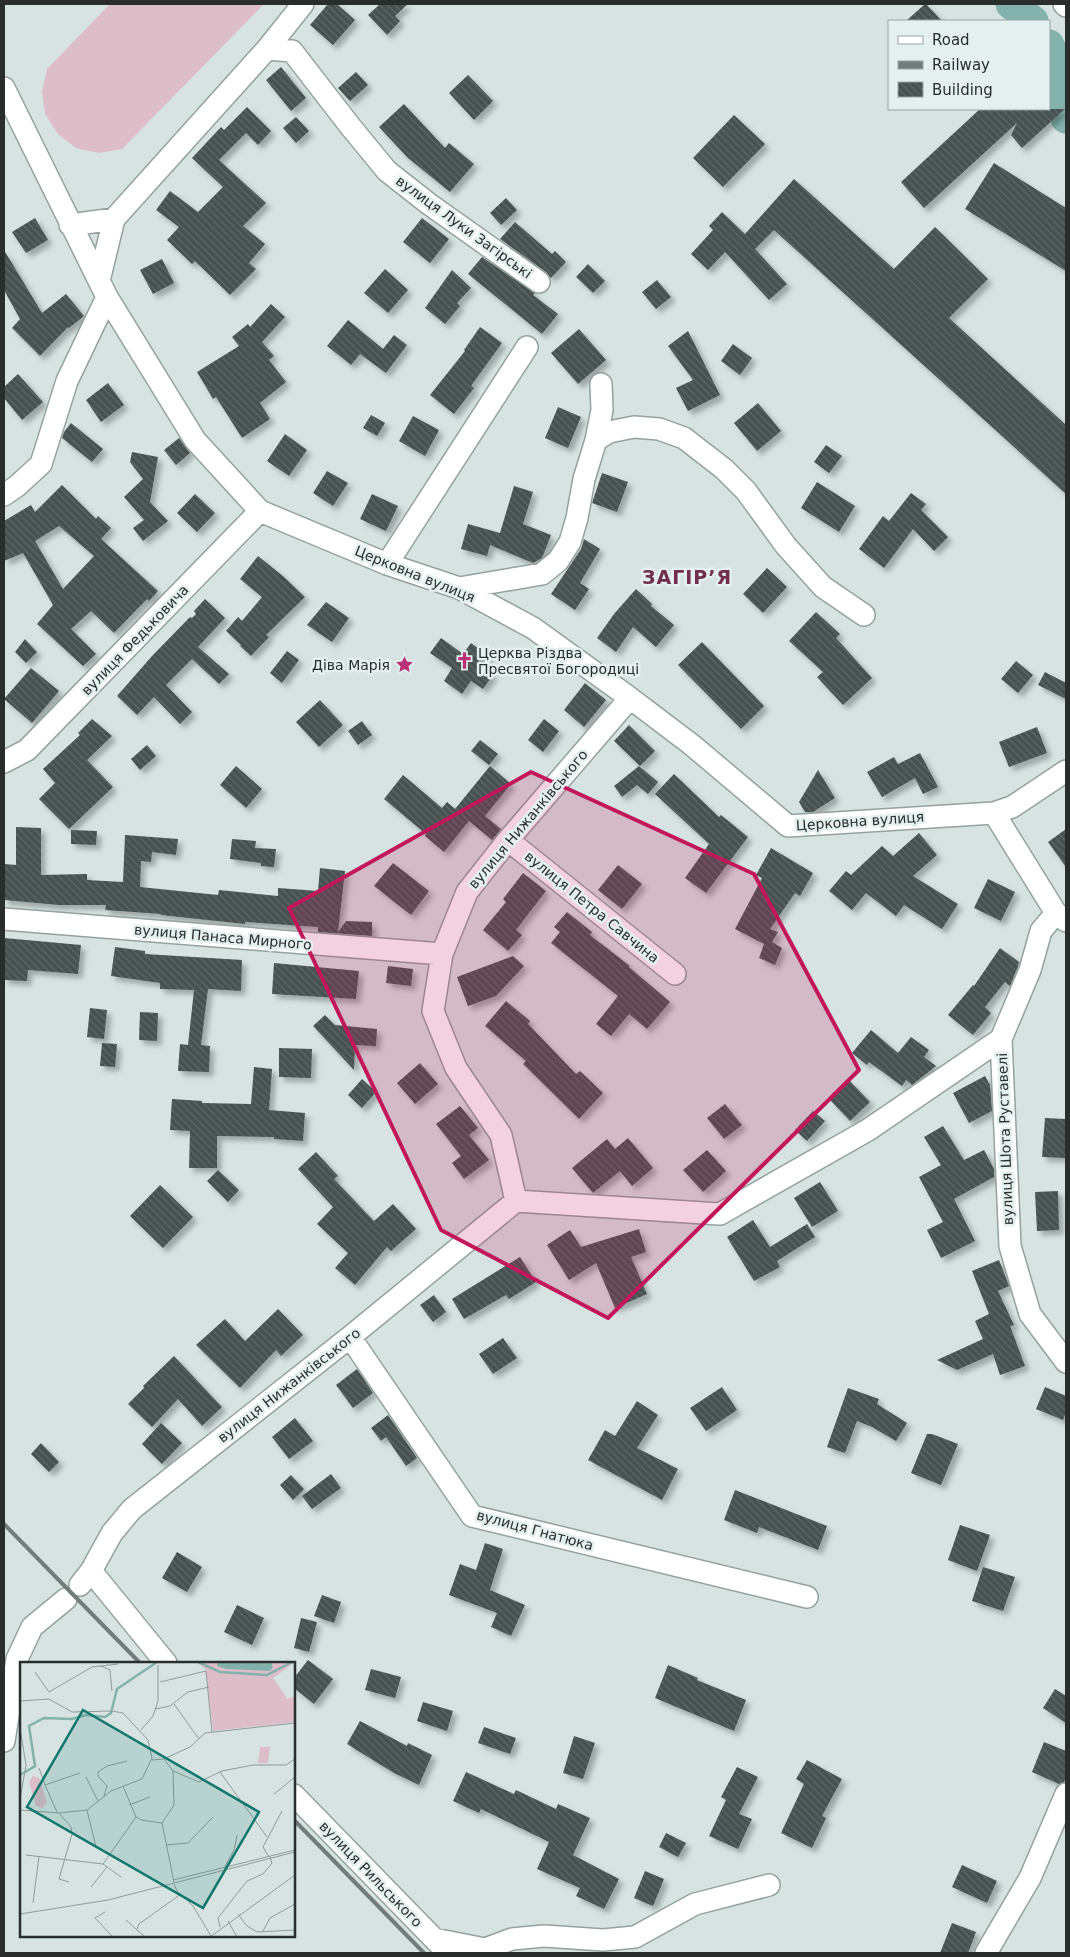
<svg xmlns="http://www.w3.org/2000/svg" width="1070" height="1957" viewBox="0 0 1070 1957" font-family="'DejaVu Sans',sans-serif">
	<defs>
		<pattern id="building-back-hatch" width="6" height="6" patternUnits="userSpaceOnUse" patternTransform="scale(1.25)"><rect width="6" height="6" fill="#475150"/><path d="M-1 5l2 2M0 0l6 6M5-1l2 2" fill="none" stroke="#5f6766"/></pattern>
		<filter id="shadow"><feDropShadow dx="4.5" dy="4.5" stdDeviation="2.5" flood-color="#0004"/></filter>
	</defs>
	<rect width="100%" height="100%" fill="#d6e3e1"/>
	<!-- pitch -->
	<path fill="#dcbdc8" d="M110 4H264L122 149 99 153 76 148 58 134 45 114 42 91 47 69Z"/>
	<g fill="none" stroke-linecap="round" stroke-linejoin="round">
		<!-- river -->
		<path stroke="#83b2ac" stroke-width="31" d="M1011 4 1033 21
			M1049 45 1062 74 1066 118"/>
	</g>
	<!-- building -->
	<path fill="url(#building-back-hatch)" fill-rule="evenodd" filter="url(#shadow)" d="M328 4H337L355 20 333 45 310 25Z
		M380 4H408L395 16 400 21 387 35 368 15Z
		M926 4 942 21H906L925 4Z
		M281 67 306 98 291 111 266 80Z
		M356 72 368 85 350 101 338 88Z
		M468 75 493 101 474 120 449 93Z
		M404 104 445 148 449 143 474 164 450 192 408 158 379 127Z
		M247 107 271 131 258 145 246 133 219 160 266 203 243 226 265 244 249 263 256 269 230 295 195 261 192 264 167 240 179 227 156 210 170 191 198 212 223 187 192 158 221 127 224 130Z
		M980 109H1065L1022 148 1011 135 1017 123 924 208 901 182Z
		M734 115 765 144 723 187 693 158Z
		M296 117 309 131 296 143 283 128Z
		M994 163 1066 208V271L965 209Z
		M794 179 894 269 935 227 988 279 949 318 1066 425V494L774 230 755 249 787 284 769 300 725 252 708 270 691 254 713 230 709 226 722 212 745 234Z
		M506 198 517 210 501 225 490 213Z
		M35 218 48 240 26 253 12 232Z
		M422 218 449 239 430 263 403 242Z
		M515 222 552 254 555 251 566 262 551 278 546 272 500 239Z
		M4 250 42 313 66 294 84 316 69 328 68 327 40 356 12 328 20 319 4 290Z
		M482 257 535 293 533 295 558 314 542 334 468 274Z
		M162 259 174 283 153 294 140 270Z
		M588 264 605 281 593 293 576 277Z
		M385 269 408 290 388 313 364 293Z
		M452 270 471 288 457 303 460 306 445 324 425 308Z
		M657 280 671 297 656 309 642 292Z
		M271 304 285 317 262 342 274 356 269 360 286 382 260 403 270 419 242 438 216 397 213 399 197 372 239 346 232 337 248 324 250 327Z
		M348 320 383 349 394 335 407 345 386 373 360 354 351 365 327 346Z
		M480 327 502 343 471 386 474 388 454 414 430 395 465 351 464 350Z
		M579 329 606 360 578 384 551 353Z
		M688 331 720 395 688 411 676 388 693 380 668 346Z
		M733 344 752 358 740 375 721 361Z
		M18 374 43 402 22 420 4 398V387Z
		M108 383 124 405 101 422 86 400Z
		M758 403 781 431 757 451 734 423Z
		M558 407 581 417 568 448 545 438Z
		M371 415 385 423 377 436 363 428Z
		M413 416 439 430 425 456 399 441Z
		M71 423 103 449 92 462 62 438 64 432Z
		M285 434 307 450 289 476 267 461Z
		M179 438 190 453 176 465 164 450Z
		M826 445 842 456 829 473 814 462Z
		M132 452 158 457 150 502 168 521 143 541 133 528 144 520 124 497 143 479 130 462Z
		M327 471 348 483 333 506 313 493Z
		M602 473 628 482 617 512 592 503Z
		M817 482 855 506 839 532 801 508Z
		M62 485 96 519 98 516 111 528 101 539 158 591 149 601 147 599 114 633 91 611 71 629 96 654 83 666 37 624 53 605 23 553 4 561V521L31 505 35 512ZM59 526 94 556 63 589 35 541Z
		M514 486 533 492 523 524 551 535 542 558 533 563 490 545 487 556 461 549 468 524 500 533Z
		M911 493 926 504 921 510 948 537 934 551 913 529 884 568 859 549 883 516 889 521Z
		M195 494 215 513 197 532 177 513Z
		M372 494 398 506 386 531 360 519Z
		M584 539 600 549 580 583 589 589 575 610 551 594 581 549Z
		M258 556 284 577 305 597 266 635 269 637 251 656 240 646 241 645 226 631 238 617 242 621 262 597 240 579Z
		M767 568 787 587 763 613 743 594Z
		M636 589 652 604 651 606 674 625 656 647 633 627 616 652 597 638 614 614Z
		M205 599 225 618 198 647 229 674 219 684 192 659 166 685 192 712 180 724 154 697 137 715 117 696 152 656 190 617 192 618 196 614 194 611Z
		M326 602 349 618 332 642 307 625Z
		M816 612 840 634 836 638 872 678 843 705 817 677 823 672 789 641Z
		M441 638 463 654 471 643 489 656 482 666 493 675 483 689 471 681 462 694 444 681 452 668 430 653Z
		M25 639 37 652 26 663 15 652Z
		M702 642 764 706 741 729 678 665Z
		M287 651 299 660 282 683 270 673Z
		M1016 661 1033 675 1018 693 1001 679Z
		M31 668 59 691 32 723 4 699Z
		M1045 672 1066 683V699L1038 685Z
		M585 683 606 700 584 727 564 710Z
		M320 700 343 725 319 747 296 722Z
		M92 719 112 736 87 760 113 787 69 829 39 799 55 783 43 769 80 735 78 733Z
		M544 719 559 731 543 752 528 740Z
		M362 721 372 735 358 745 348 731Z
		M629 725 655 751 640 766 614 741Z
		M1037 727 1047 753 1009 767 999 742Z
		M480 740 498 754 489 765 471 751Z
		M147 745 156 756 140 770 131 759Z
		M920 753 938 787 923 794 915 778 882 797 867 772 894 757 898 764Z
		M236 766 262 789 246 808 220 785Z
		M490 766 511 784 485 816 501 829 492 840 469 821 444 852 425 836 426 834 384 799 403 775 442 808 447 802 455 809Z
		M639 766 658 782 648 794 637 785 622 797 614 786Z
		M818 770 835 798 813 812H805L799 802Z
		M674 774 719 817 721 815 748 837 706 893 685 878 709 844 655 794Z
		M16 827 41 828V875L87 874V880L123 882 125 835 178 839 176 855 152 852 151 862 141 861 140 887 218 895 219 890 278 896V888L318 891 320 868 345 871 338 932 346 921 372 922V936L318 932V927L245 922V924L161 915V914L105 910 106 905H59L4 900V864L16 865Z
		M1066 829V867L1048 842Z
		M71 830 97 831 96 845 71 844Z
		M919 833 937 855 913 876 958 904 942 929 904 905 896 916 866 893 852 910 829 891 846 871 851 875 882 846 893 856Z
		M232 839 256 841 255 848 276 849 274 867 261 866V863L230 859Z
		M771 848 813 873 800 896 795 893 770 929 778 932 772 942 782 948 775 965 759 958 764 944 735 929 762 878 756 875Z
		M393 863 429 891 411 915 374 886Z
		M618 865 642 884 622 909 598 890Z
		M523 873 546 891 516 930 522 935 508 951 483 930 506 902 503 899Z
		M988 879 1015 892 1001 921 974 908Z
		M567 912 592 932 590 935 630 966 629 967 670 1002 647 1029 629 1014 611 1036 596 1024 618 996 551 943 560 932 554 927Z
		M4 938 81 945 78 974 28 970 27 981 4 980Z
		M115 947 145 951V954L242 960 241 991 208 989 201 1045 210 1046 209 1072 178 1071 180 1044 188 1045 194 990 160 989V983L111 976Z
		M1000 948 1019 962 1018 966 1010 986 1005 982 985 1007 991 1013 973 1035 948 1015 973 985 974 986Z
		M513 956 524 966 496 996 468 1006 457 977Z
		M274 963 359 971 356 999 272 994Z
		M388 966 413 969 411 986 386 983Z
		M506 1001 530 1021 528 1024 576 1074 580 1071 603 1093 579 1119 523 1064 526 1061 485 1026Z
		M90 1008 107 1010 104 1039 87 1037Z
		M140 1012 158 1013 157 1041 139 1040Z
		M325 1015 335 1025 377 1029 376 1046 355 1045 354 1070 313 1026Z
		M871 1030 898 1053 911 1037 929 1050 924 1057 936 1066 912 1085 906 1080 902 1086 869 1062 867 1065 852 1053Z
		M102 1043 117 1044 115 1067 100 1066Z
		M279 1048 312 1049 311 1078 279 1077Z
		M420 1063 438 1084 415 1104 397 1083Z
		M254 1067 272 1069 269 1110 305 1113 303 1141 274 1139V1137L217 1136V1168H189L190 1131 170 1130 172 1099 202 1101V1103L251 1104Z
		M985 1076 990 1085 992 1111 969 1123 953 1093Z
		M362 1079 376 1092 362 1108 348 1095Z
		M850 1081 870 1102 850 1121 830 1100Z
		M725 1104 742 1125 724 1139 707 1118Z
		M460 1106 478 1128 469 1135 489 1160 464 1179 452 1163 461 1156 436 1124Z
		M813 1111 825 1121 807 1141 795 1130Z
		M1045 1118 1066 1119V1158L1042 1157Z
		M943 1126 964 1160 984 1150 994 1169V1177L954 1199 975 1241 941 1258 927 1230 943 1222 919 1177 941 1165 924 1137Z
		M628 1138 653 1168 632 1186 620 1171 593 1193 572 1168 607 1139 615 1149Z
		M707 1150 726 1171 703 1192 683 1170Z
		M316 1152 338 1176 334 1179 374 1221 393 1204 416 1229 391 1251 387 1247 355 1285 335 1268 348 1253 317 1224 333 1207 298 1169Z
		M218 1170 239 1190 228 1202 207 1181Z
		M820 1182 838 1211 812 1227 794 1198Z
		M160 1185 193 1217 163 1248 130 1216Z
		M1058 1191 1059 1230 1037 1231 1035 1192Z
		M753 1220 770 1247 807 1224 815 1237 777 1261 780 1267 754 1281 727 1237Z
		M639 1229 646 1252 631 1257 647 1294 615 1308 596 1263 569 1280 547 1245 570 1230 581 1247Z
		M520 1257 536 1282 509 1299 506 1295 464 1319 452 1299Z
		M999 1260 1009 1286 998 1291 1014 1325 1010 1326 1025 1366 1000 1375 993 1354 957 1370 937 1360 983 1339 975 1321 989 1314 972 1271Z
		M434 1295 446 1312 433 1322 420 1305Z
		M278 1309 303 1335 281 1356 276 1350 240 1388 196 1345 225 1319 245 1341Z
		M503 1338 517 1358 493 1374 479 1354Z
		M174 1356 222 1407 202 1426 178 1399 152 1427 128 1404 144 1388 143 1386Z
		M357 1369 373 1393 353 1408 336 1385Z
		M722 1387 737 1410 706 1431 690 1408Z
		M1045 1387 1066 1396V1412L1063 1420 1036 1409Z
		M848 1388 879 1399 877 1404 907 1423 896 1441 872 1427 857 1421 845 1453 827 1447Z
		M637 1401 658 1415 637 1448 678 1469 662 1500 588 1460 605 1430 615 1436Z
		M388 1415 417 1458 406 1466 386 1437 381 1441 371 1428Z
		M295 1418 313 1441 289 1459 272 1437Z
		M161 1423 182 1443 162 1464 142 1444Z
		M927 1434H932L958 1444 941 1485 911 1473Z
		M41 1443 59 1462 49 1472 31 1454Z
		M331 1474 341 1488 312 1509 302 1496Z
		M291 1475 304 1489 293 1500 280 1485Z
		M735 1490 827 1526 818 1550 759 1527 757 1533 724 1520Z
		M960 1525 990 1535 977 1571 948 1560Z
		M485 1543 503 1549 490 1590 525 1605 511 1636 491 1627 497 1613 449 1595 460 1564 476 1570Z
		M177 1552 202 1567 187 1592 162 1578Z
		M983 1567 1015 1577 1003 1611 972 1601Z
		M322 1595 341 1602 334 1623 314 1616Z
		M237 1605 264 1618 252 1645 224 1632Z
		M301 1618 317 1622 309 1652 294 1648Z
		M308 1660 333 1679 314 1704 294 1688V1678Z
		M668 1665 698 1678 697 1680 746 1700 734 1731 655 1698Z
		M371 1669 401 1677 395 1698 365 1690Z
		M1055 1689 1066 1696V1723L1043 1708Z
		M423 1702 453 1711 447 1731 417 1721Z
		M360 1721 407 1746 408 1743 432 1755 419 1785 394 1773 347 1744Z
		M484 1727 516 1738 510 1754 478 1743Z
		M574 1736 595 1743 583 1779 563 1773Z
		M1044 1742 1066 1751V1777L1064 1782 1059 1784 1032 1772Z
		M807 1760 842 1779 822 1816 826 1818 812 1848 781 1833 804 1784 796 1779Z
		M737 1767 758 1777 739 1814 752 1819 738 1849 709 1836 726 1800 721 1797Z
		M466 1772 514 1794 516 1790 556 1809 558 1804 590 1818 573 1855 619 1879 604 1909 576 1896 580 1888 537 1869 549 1842 481 1809 479 1813 453 1801Z
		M666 1833 686 1843 678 1857 659 1847Z
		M962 1865 997 1881 987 1903 952 1887Z
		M645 1871 664 1879 653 1906 634 1898Z
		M952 1923 976 1932 968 1953H940Z"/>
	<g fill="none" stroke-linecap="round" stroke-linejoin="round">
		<defs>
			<path id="minor" d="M1064 4 1066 6
				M267 49 303 4
				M4 88 107 297 195 440 260 511 387 564 459 588 533 628 630 698 692 745 788 826 994 813 1012 807 1066 771
				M70 225 114 219
				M99 281 114 219 267 49 292 51 350 126 387 171 429 204 539 282
				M596 440 602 410 601 384
				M4 495 17 486 41 464 67 381 107 297
				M387 564 527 347
				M459 588 542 574 558 561 570 542 577 518 584 479 596 440 609 432 634 427 659 429 684 438 724 469 746 491 786 546 823 587 864 615
				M4 762 27 750 260 511
				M994 813 1056 913 1066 921
				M508 840 675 974
				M1056 913 1041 931 1030 970 1001 1039 1010 1246 1030 1314 1066 1362
				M4 919 442 954
				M516 1201 501 1135 456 1068 433 1011 442 954 467 892 508 840 630 698
				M350 1337 472 1516 807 1597
				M91 1571 166 1663
				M80 1585 91 1571 112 1533 132 1509 350 1337 516 1201 720 1214 868 1130 1001 1039
				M4 1741 17 1659 32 1627 66 1599
				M294 1795 443 1948
				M434 1939 485 1949 512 1939 544 1936 603 1940 635 1937 695 1904 769 1885
				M986 1953 1030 1878 1066 1794"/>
		</defs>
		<!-- minor casing -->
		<use href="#minor" stroke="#94a19f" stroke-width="24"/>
		<!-- minor -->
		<use href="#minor" stroke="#fff" stroke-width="21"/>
		<!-- rail -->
		<path stroke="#737c7a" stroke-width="4" d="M4 1524 140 1663
			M294 1820 424 1953"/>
	</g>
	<!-- marked area -->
	<path fill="#c2185b" fill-opacity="0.2" stroke="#c2185b" stroke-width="4" stroke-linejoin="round" d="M531 772 754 874 859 1070 608 1318 441 1230 289 908Z"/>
	<!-- icons -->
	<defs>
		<symbol id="church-bare" viewBox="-9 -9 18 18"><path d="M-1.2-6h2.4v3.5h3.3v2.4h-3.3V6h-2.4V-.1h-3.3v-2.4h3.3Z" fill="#b73176" stroke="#e3f0ef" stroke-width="2.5" paint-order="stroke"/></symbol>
		<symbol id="sight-bare" viewBox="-9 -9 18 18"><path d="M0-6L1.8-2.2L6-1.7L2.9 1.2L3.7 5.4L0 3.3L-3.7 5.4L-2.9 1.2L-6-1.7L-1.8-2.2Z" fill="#b73176" stroke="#e3f0ef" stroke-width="2.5" paint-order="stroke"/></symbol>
	</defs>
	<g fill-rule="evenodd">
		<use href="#church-bare" x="452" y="648" width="25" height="25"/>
		<use href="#sight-bare" x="392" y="652" width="25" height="25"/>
	</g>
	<g text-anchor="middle" stroke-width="5" stroke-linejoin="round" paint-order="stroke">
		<!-- street labels -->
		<g font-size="14" fill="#292e2d" stroke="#e3f0ef">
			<text transform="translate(464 227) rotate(36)" y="5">вулиця Луки Загірські</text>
			<text transform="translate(415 574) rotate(22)" y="5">Церковна вулиця</text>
			<text transform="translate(135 640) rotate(-46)" y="5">вулиця Федьковича</text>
			<text transform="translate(528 819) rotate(-50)" y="5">вулиця Нижанківського</text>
			<text transform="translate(860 821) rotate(-4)" y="5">Церковна вулиця</text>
			<text transform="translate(592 907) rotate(39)" y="5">вулиця Петра Савчина</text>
			<text transform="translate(223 937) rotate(5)" y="5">вулиця Панаса Мирного</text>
			<text transform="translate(1005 1139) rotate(-92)" y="5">вулиця Шота Руставелі</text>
			<text transform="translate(289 1385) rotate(-38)" y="5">вулиця Нижанківського</text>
			<text transform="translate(535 1530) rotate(15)" y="5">вулиця Гнатюка</text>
			<text transform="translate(371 1874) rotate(46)" y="5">вулиця Рильського</text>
		</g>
		<!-- poi labels -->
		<g font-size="14" fill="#292e2d" stroke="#e3f0ef" text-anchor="start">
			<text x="478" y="658">Церква Різдва<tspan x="478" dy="16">Пресвятої Богородиці</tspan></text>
			<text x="390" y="670" text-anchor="end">Діва Марія</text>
		</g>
		<!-- district labels -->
		<g font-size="19" font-weight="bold" letter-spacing="1" fill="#712f4d" stroke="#e3f0ef">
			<text x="687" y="584">ЗАГІР’Я</text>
		</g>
	</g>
	<!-- overview -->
	<g transform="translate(20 1662)">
		<rect width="275" height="275" fill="#d6e3e1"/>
		<path d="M177 0H275L253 16 267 36 260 38 275 60 193 69 186 8Z" fill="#dcbdc8"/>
		<path d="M240 85H250L248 101H238Z" fill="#dcbdc8"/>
		<path d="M275 35V60L262 45 260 38Z" fill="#dcbdc8"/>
		<path d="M13 114 20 117 27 141 22 146 16 144 9 120Z" fill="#dcbdc8"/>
		<path d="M197 0H251L253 5 250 9 206 7 197 4Z" fill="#83b2ac"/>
		<path fill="none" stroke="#83b2ac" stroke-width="2.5" d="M178 0 200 10 247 13 272 0M0 113 15 104 9 64 24 56 52 57 66 53 85 55 91 51 97 27 137 0"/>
		<path fill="none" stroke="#919b99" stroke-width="1" d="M81 4 90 8 92 29M15 10 29 30M140 20 186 9 192 70M29 30 72 5 98 2M0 39 29 37 52 50 92 49 103 51 128 78 132 96 122 117 91 129 67 148 39 151 0 148M154 42 179 77M135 47 150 44 168 30 189 25M0 66 6 103 0 138M121 68 133 54 138 39V3M144 97 153 109 179 120 202 109 233 103H266L275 97M132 98 144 97 170 85 185 71 275 61M19 106 25 123M153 109 154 143 142 161 154 220M200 110 247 175M66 115 78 139M103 124 116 155 121 158 142 161M254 132 275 115M84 134 87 124 78 114V110L87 104 107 99M109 143 130 135M67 148 76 185M37 150 25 123 60 111M39 151 51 165 52 172 39 217 49 220M146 183 168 181 193 155M6 193 83 202 101 215M249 195 243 185 262 149M83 202 116 155M204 206 214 188 217 173M153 218 275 188M154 222 157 229 173 244 191 274M71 225 87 205M13 241 19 194M85 250 75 256 93 275M0 252 88 238 275 190M218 252 227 264 237 270 275 268M106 258 125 275M208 259 217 275M200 265 198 256 227 219 243 212 252 201 250 195M117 267 119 262 161 232M243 269 250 256 275 242M190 275 275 213"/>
		<path fill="#0f766e" fill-opacity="0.15" stroke="#0f766e" stroke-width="2.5" d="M63 48 239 150 183 246 7 145Z"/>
		<rect width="275" height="275" fill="none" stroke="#292e2d" stroke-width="2.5"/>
	</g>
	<!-- border -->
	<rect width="1070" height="1957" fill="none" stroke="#292e2d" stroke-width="10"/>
	<!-- legend -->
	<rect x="888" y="20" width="162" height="90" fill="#e3f0ef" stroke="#99a2a1"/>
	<rect x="898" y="36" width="25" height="8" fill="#ffffff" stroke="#99a2a1"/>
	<text x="932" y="45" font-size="15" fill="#292e2d">Road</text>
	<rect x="898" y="61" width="25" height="8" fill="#737c7a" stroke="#99a2a1"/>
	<text x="932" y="70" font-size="15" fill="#292e2d">Railway</text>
	<rect x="898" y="82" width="25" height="15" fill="url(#building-back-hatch)" stroke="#99a2a1"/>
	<text x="932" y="95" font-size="15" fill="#292e2d">Building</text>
</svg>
